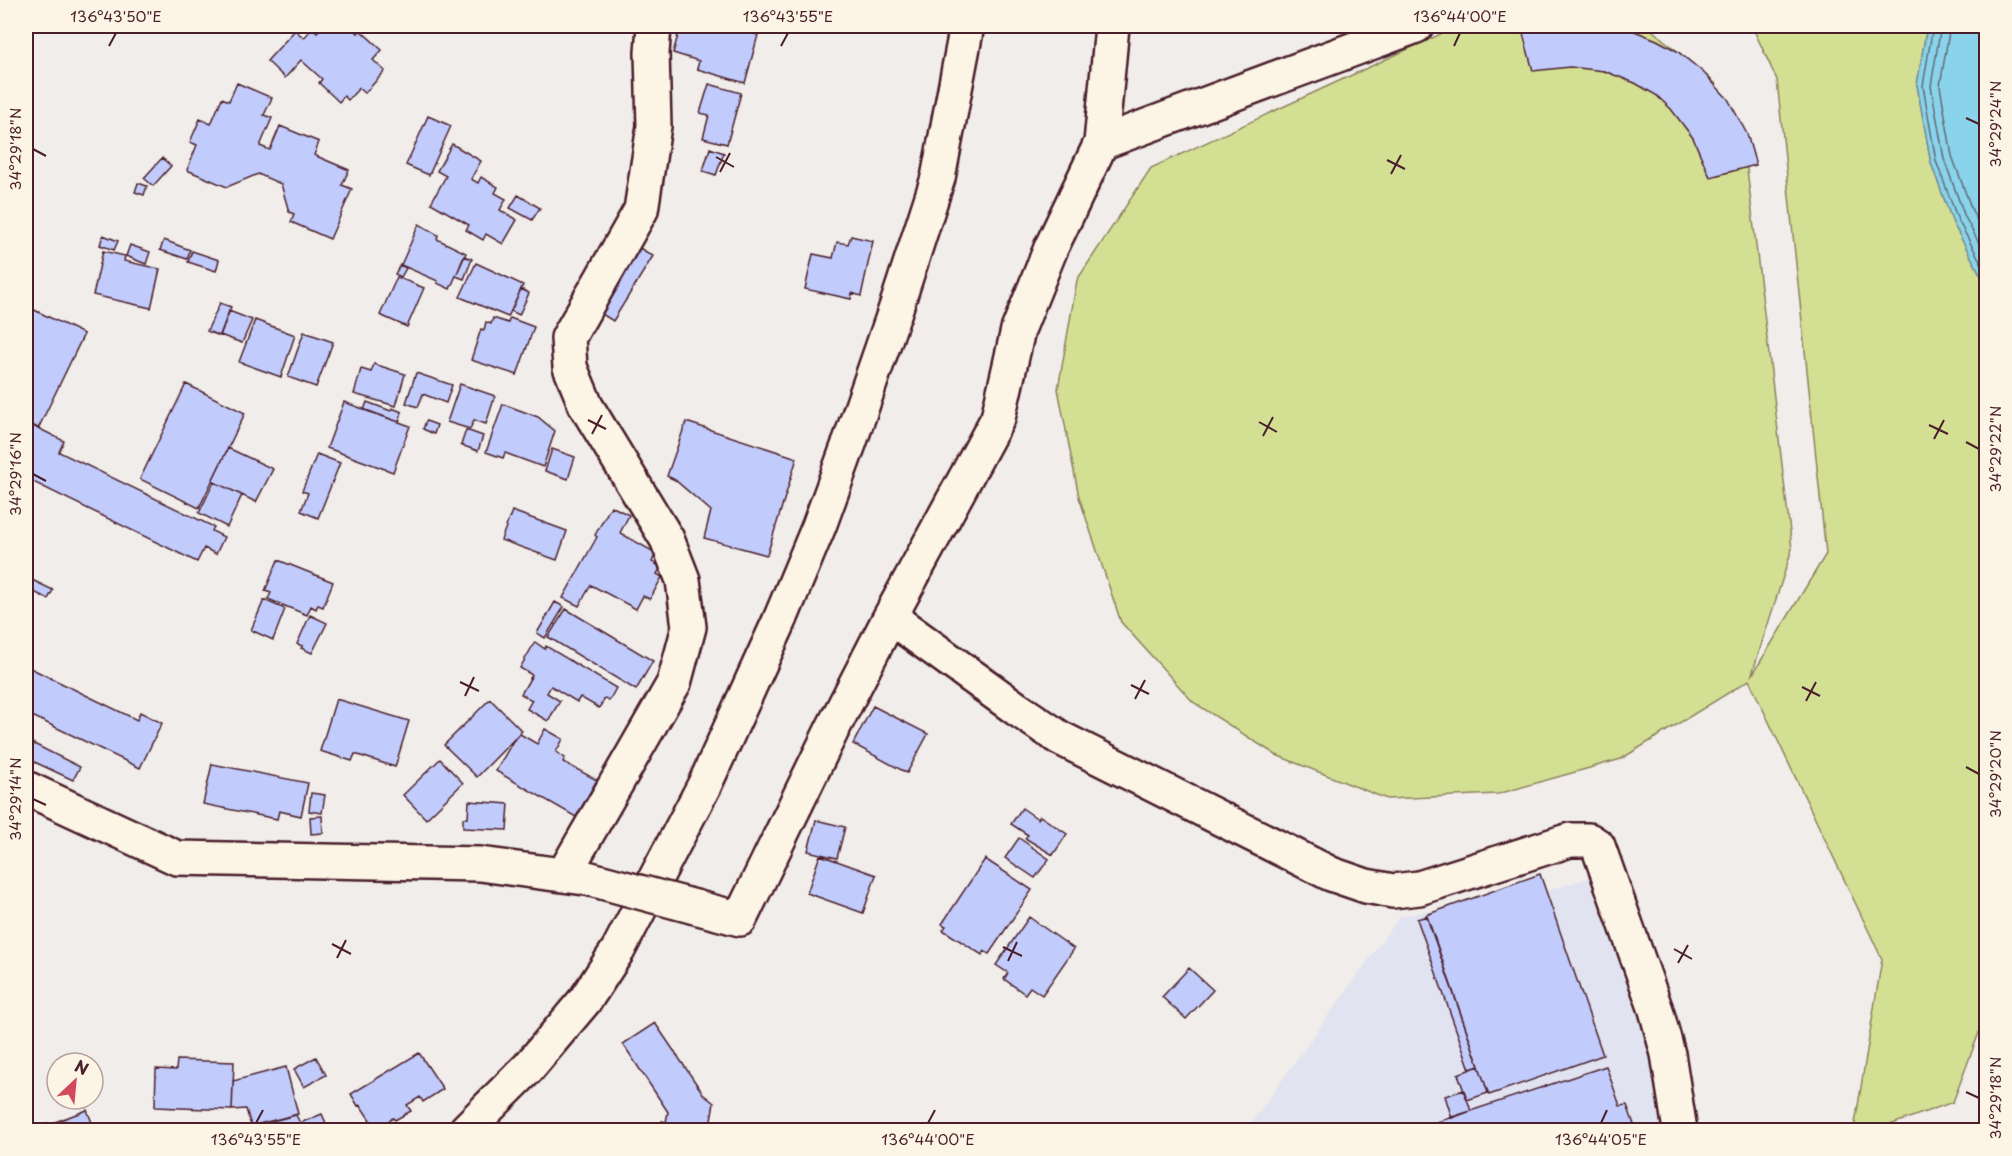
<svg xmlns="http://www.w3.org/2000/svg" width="2012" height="1156" viewBox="0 0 2012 1156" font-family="'Playpen Sans',sans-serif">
	<rect width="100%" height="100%" fill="#f0edea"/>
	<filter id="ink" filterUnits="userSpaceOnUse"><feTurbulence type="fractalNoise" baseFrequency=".0167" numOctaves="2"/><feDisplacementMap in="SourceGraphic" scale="12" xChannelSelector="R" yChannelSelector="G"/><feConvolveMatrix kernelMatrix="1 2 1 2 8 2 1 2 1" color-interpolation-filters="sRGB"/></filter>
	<g filter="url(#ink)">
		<!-- built -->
		<path fill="#e2e3f0" d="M1595 876 1661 1070 1667 1130H1246L1400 916 1543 892Z"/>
		<!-- green -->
		<path fill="#d3e093" stroke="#8e805f" stroke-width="1.5" d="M1458 26H1647L1715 83 1746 161 1792 549 1751 677 1826 554 1777 80 1752 26H1927L1917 85 1931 163 1953 223 1986 285V1014L1953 1102 1876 1130H1854L1882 959 1749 680 1621 759 1498 794 1387 799 1276 755 1193 702 1121 622 1079 497 1058 389 1077 280 1151 168Z"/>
		<!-- water -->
		<path fill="#89d4ea" stroke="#708c9e" stroke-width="1.5" d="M1927 26H1986V285L1953 223 1931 163 1917 85Z"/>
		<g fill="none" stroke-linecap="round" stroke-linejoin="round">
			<!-- shore -->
			<path stroke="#636777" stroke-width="1.5" d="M1933 26 1923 86 1936 161 1958 220 1986 272
				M1941 26 1931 86 1944 159 1965 217 1986 256
				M1950 26 1940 86 1952 156 1973 213 1986 237"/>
		</g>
		<!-- building -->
		<path fill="#c1ccfd" stroke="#4a1f2b" stroke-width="1.5" d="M323 26H350L358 33 360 30 382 50 373 60 385 71 365 93 359 88 348 100 344 96 339 102 319 83 322 79 301 60 285 78 267 61 295 30 304 38 312 28 317 32Z
			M676 26H727L758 35 745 83 697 69 699 61 673 53 678 35 674 34Z
			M1521 26H1622L1657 40 1677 51 1703 72 1728 99 1747 134 1756 165 1710 177 1693 138 1671 109 1656 95 1635 83 1604 71 1570 67 1533 71Z
			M237 83 272 98 264 115 272 118 260 146 270 150 280 126 319 142 314 155 349 170 342 185 352 189 330 239 291 222 294 214 289 212 281 184 258 174 227 187 187 170 197 145 190 142 200 119 211 124 222 98 229 101Z
			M709 84 741 93 727 144 703 138 709 115 700 113Z
			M428 116 451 126 429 175 406 165Z
			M452 144 481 161 471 179 478 183 481 177 498 187 495 193 506 199 500 210 517 220 503 244 486 234 483 240 466 230 469 225 431 203 446 176 437 171Z
			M710 148 724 153 716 175 703 171Z
			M162 158 171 166 153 186 144 178Z
			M138 183 147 186 144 195 135 192Z
			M518 195 540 208 532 220 510 208Z
			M419 224 438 235 437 239 466 253 450 289 437 283 438 281 401 265Z
			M103 235 118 241 114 250 100 245Z
			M851 236 873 241 861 296 852 293 851 299 805 289 813 254 833 258 837 242 848 244Z
			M164 240 190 250 187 259 160 250Z
			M633 244 653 256 613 321 594 309Z
			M130 245 150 252 146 264 126 256Z
			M103 251 125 256 124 261 160 269 151 308 93 295Z
			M192 251 219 260 216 271 188 262Z
			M464 256 472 259 464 279 456 276Z
			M476 263 523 285 508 317 460 297Z
			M400 265 406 268 401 277 395 274Z
			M397 277 424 288 407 327 380 315Z
			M521 289 529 293 519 315 511 311Z
			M220 303 231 307 220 336 207 331Z
			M26 306 84 334 38 429 26 422Z
			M229 311 252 320 242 343 220 335Z
			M493 318 508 323 510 318 534 327 517 375 471 360 481 329 484 330 486 322 491 324Z
			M255 320 295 335 281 377 239 362Z
			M304 332 333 342 316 387 288 377Z
			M374 364 405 374 396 406 354 394 361 369 371 372Z
			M416 373 452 385 446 403 423 394 418 407 406 403Z
			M186 384 245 413 199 508 140 479Z
			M460 384 495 396 486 424 474 420 470 429 447 422Z
			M344 402 410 426 393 472 327 448Z
			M367 402 391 411 392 408 402 412 399 422 364 410Z
			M503 404 538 417 555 431 543 467 505 453 503 458 486 452Z
			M426 421 437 425 434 434 423 429Z
			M26 422 64 441 59 452 214 527 212 531 224 537 216 554 204 548 197 562 27 479 31 470 26 468Z
			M686 422 797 458 767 555 704 538 711 511 675 480 667 476Z
			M466 430 483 436 478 451 461 445Z
			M228 448 273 469 256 502 212 481Z
			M552 449 575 457 568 479 545 471Z
			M317 454 340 463 318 518 301 511 308 493 302 491Z
			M214 482 242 495 227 527 199 513Z
			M611 506 629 515 620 533 656 553 652 562 661 567 657 574 662 577 650 599 643 596 636 609 591 585 579 606 563 598 597 537 595 535Z
			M512 511 567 531 557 560 501 540Z
			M278 560 333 582 323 607 318 605 316 609 311 606 307 615 268 599 271 593 265 591Z
			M30 579 53 590 48 599 26 588Z
			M264 600 285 609 273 640 251 630Z
			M555 602 564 607 545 638 537 633Z
			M566 609 653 661 636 690 548 637Z
			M310 615 327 623 312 653 301 648 303 646 297 644Z
			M535 642 545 649 546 646 616 688 609 701 605 698 599 708 580 697 577 702 551 686 547 693 560 701 548 721 527 709 532 700 521 694 532 675 520 668Z
			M26 666 137 720 140 712 162 723 140 768 26 713Z
			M336 699 409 721 395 767 355 754 352 761 320 751Z
			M490 699 522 731 477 777 444 745Z
			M873 706 928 734 907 773 853 744Z
			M545 729 563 739 556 752 565 758 563 762 597 780 576 817 496 771 513 741 520 734 537 744Z
			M26 740 80 767 73 780 26 758Z
			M440 759 463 783 426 819 403 795Z
			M212 764 308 783 301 816 279 811 277 819 203 804Z
			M311 793 325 795 322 813 309 811Z
			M469 801 509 804 507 830 463 828V818H468Z
			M1022 808 1038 819 1040 816 1067 834 1053 855 1025 838 1028 835 1011 824Z
			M322 816 323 833 311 834 310 817Z
			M816 820 845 827 837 858 808 851Z
			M1019 838 1049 859 1035 878 1005 858Z
			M820 855 876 875 863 913 807 893Z
			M985 859 1032 890 989 954 984 951 982 955 943 930 946 926 942 924Z
			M1540 874 1603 1055 1489 1095 1426 915Z
			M1427 916 1479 1066 1470 1069 1417 919Z
			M1029 917 1074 949 1042 995 1030 987 1025 994 1004 979 1008 973 996 965Z
			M1189 968 1213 990 1186 1019 1162 997Z
			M655 1023 704 1095 714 1103 709 1130H660L662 1121 666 1122 668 1112 623 1044Z
			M419 1053 443 1089 423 1102 420 1097 407 1105 411 1111 395 1120 393 1118 376 1129 360 1105 358 1106 351 1094Z
			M316 1057 326 1075 304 1087 294 1069Z
			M177 1060 234 1062 232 1110 155 1107 156 1069 176 1070Z
			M1479 1066 1488 1093 1467 1100 1458 1074Z
			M1606 1066 1620 1106 1627 1105 1636 1130H1413Z
			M286 1067 298 1114 251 1126 246 1109 232 1110 233 1081Z
			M1464 1090 1471 1111 1452 1118 1445 1096Z
			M87 1110 95 1130H58L55 1122Z
			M322 1114 329 1130H297L295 1125Z
			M296 1115 300 1123 295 1125 297 1130H255L253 1126Z
			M48 1123 51 1130H31Z"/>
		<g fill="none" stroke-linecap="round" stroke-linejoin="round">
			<defs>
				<path id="minor" d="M1101 143 1416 26
					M890 617 1017 709 1060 738 1331 874 1366 886 1393 891 1419 888 1570 840H1589L1598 846 1656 1010 1668 1054 1680 1130
					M26 788 177 858 480 864 585 878
					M564 874 674 683 689 627 683 580 667 539 586 406 570 367 568 338 641 210 654 126 652 53 654 26
					M695 907 740 919 832 730 890 617 998 418 1018 330 1051 248 1101 143 1112 26
					M466 1130 528 1068 586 999 618 950 705 784 779 622 819 526 850 441 896 308 938 178 967 26"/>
			</defs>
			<!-- minor casing -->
			<use href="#minor" stroke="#4a1f2b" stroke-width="38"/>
			<!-- minor -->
			<use href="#minor" stroke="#fcf5e5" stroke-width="33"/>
			<defs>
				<path id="minor-bridge" d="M587 878 695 907"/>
			</defs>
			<!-- minor-bridge casing -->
			<use href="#minor-bridge" stroke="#4a1f2b" stroke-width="38" stroke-linecap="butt"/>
			<!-- minor-bridge -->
			<use href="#minor-bridge" stroke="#fcf5e5" stroke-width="33"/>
		</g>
	</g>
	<!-- ticks -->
	<path fill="none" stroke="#4a1f2b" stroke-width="2" d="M109 46 116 33M781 46 788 33M1454 46 1460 33M1966 118 1979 124M33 149 46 156M716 157 734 167M1387 160 1405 169M720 172 730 153M1391 174 1401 155M588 420 606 429M1259 422 1277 432M1929 425 1948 434M592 434 602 415M1263 436 1273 417M1934 439 1944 420M1966 442 1979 449M33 474 46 481M460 682 479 691M1131 685 1149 694M1802 687 1820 696M465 696 474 677M1135 699 1145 680M1806 701 1816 682M1966 767 1979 774M33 799 46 805M332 944 351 954M1003 947 1022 956M1674 949 1692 959M337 958 346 940M1008 961 1017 942M1678 963 1688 945M1966 1092 1979 1098M256 1123 263 1110M928 1123 935 1110M1601 1123 1607 1110"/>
	<!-- margin -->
	<rect width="2012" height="1156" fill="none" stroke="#fcf5e5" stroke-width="66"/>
	<!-- north arrow -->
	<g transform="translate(75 1081) rotate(26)"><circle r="28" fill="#fcf5e5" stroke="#b59f9b" stroke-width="1.5"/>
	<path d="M0-4.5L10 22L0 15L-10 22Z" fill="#d1495b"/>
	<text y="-9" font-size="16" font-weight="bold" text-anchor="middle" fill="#4a1f2b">N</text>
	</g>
	<rect x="33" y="33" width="1946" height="1090" fill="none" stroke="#4a1f2b" stroke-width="2"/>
	<g font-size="15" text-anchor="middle" fill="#4a1f2b">
		<text x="116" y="22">136°43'50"E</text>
		<text x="788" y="22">136°43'55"E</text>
		<text x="1460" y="22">136°44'00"E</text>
		<text transform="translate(1996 124) rotate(-90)" y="5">34°29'24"N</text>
		<text transform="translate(16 149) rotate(-90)" y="5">34°29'18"N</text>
		<text transform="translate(1996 449) rotate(-90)" y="5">34°29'22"N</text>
		<text transform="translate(16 474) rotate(-90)" y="5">34°29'16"N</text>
		<text transform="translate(1996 774) rotate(-90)" y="5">34°29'20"N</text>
		<text transform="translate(16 799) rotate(-90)" y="5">34°29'14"N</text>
		<text transform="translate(1996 1098) rotate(-90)" y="5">34°29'18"N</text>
		<text x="256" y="1145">136°43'55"E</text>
		<text x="928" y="1145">136°44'00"E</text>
		<text x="1601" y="1145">136°44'05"E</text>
	</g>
</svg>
